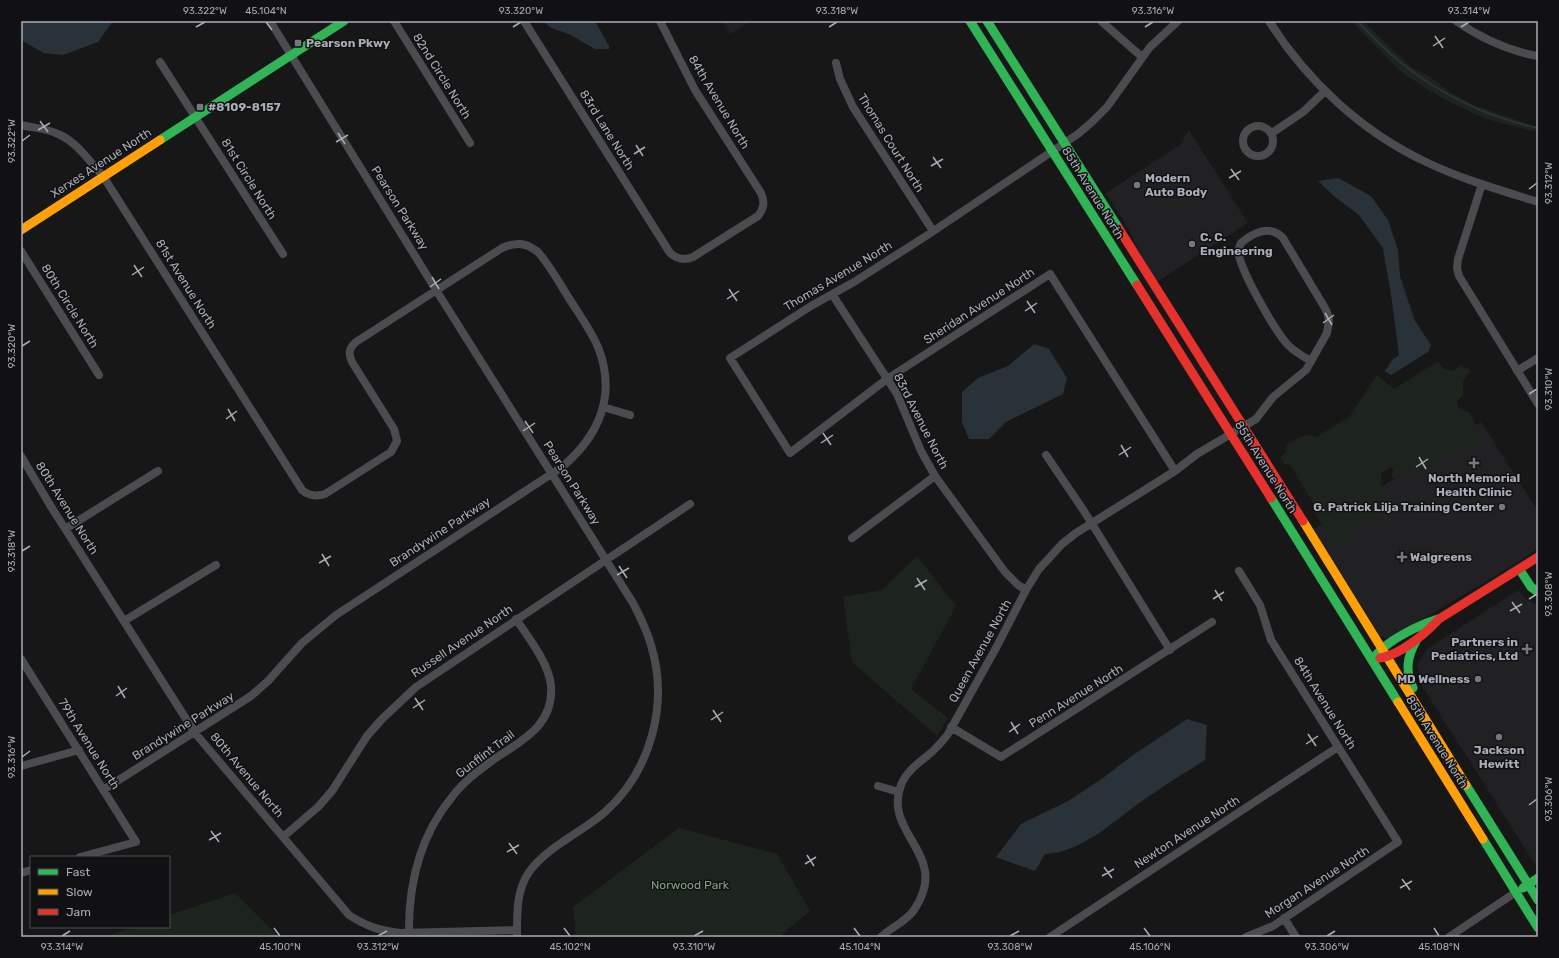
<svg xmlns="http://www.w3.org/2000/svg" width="1559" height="958" viewBox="0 0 1559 958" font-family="Rubik,sans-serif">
	<rect width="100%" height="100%" fill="#171717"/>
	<!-- built -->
	<path fill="#212123" d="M722 21H751L730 34Z
		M1189 130 1248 223 1157 282 1145 262 1124 221 1106 193 1180 145Z
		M1481 422 1538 511V547L1532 553 1480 585 1391 638H1385L1379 635 1313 529 1410 469Z
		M1518 590 1526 599 1538 606V869L1422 686 1417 665 1427 649Z"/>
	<!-- green -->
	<path fill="#1d241e" d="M1351 21H1363L1411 67 1429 76 1450 92 1477 107 1485 108 1496 113 1537 127V130L1532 131 1487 119 1447 101 1428 90 1400 71Z
		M1438 361 1443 368 1454 371 1461 364 1464 368 1468 367 1471 370 1463 381V396L1457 401C1457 409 1464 412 1470 413L1483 439 1459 453 1451 452 1422 469H1410L1396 478 1392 477 1393 469 1391 467 1381 473V485L1386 492 1376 500 1373 506 1375 509 1379 512 1405 503V508L1386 518 1382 514 1345 537 1349 544 1338 550 1311 507 1313 503 1290 464 1285 465 1280 457 1286 453 1287 444 1305 435 1317 437 1350 416 1377 375 1394 389Z
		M917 556 956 606 911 689 948 718 937 736 852 662 843 597 882 590Z
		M679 828 777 854 810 911 782 934 784 937H576L573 907Z
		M235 893 279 937H104L133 927H169V915Z"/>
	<!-- water -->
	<path fill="#2a3239" d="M21 21H113L98 42 63 55 44 53 21 40Z
		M543 21H595L609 46V49H595L569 34 551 28Z
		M1338 178 1371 196 1388 220 1398 250 1400 276 1415 321 1431 345 1428 352 1391 375 1385 371 1392 360 1399 355 1392 301 1383 248 1359 215 1335 197 1318 181Z
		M1034 344 1049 349 1067 378 1063 394 1006 422 989 439H969L962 422V392L978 378 1008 366Z
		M1187 719 1207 725 1205 760C1185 773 1165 785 1145 799 1114 820 1084 852 1045 854L1035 871 996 857 1021 824 1068 801 1103 778 1133 755Z"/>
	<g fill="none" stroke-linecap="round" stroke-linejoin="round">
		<!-- stream -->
		<path stroke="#2a3239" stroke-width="2" d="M1357 21C1398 64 1430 89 1485 112 1502 118 1520 125 1538 128"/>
		<!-- street -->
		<path stroke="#4b4c50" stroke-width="8" d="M270 21 436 290 633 603C640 617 647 630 651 645 669 704 651 771 605 812 581 833 548 846 529 872 516 891 517 915 517 937
			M394 21 470 143
			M524 21 670 253C677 259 684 261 693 257L758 216C764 208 765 202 761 193L695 90 660 21
			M1101 21 1142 57
			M1269 21C1307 81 1362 132 1426 162 1461 179 1500 190 1538 202
			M1456 21C1481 38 1508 51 1538 56
			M160 62 283 254
			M836 63 840 79 853 107 933 231
			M21 125C33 128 46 128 58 134 77 142 89 161 103 176L302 490C309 496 316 497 325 494L391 452 397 441 394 429 352 362C348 353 349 348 356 342L502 248C516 242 525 242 538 252 551 267 561 286 572 303 581 317 591 331 598 347 617 395 599 436 562 467L336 615 302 643 268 681 251 696 103 790
			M1243 141a15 15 0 1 1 30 0a15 15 0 1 1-30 0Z
			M1272 133 1303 112 1325 91
			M1482 184 1458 259 1457 268 1459 276 1538 404
			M21 251 99 375
			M832 294 897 394 921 451 935 476 1005 572 1018 585 1026 590
			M1517 371 1538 358
			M603 407 630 415
			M1046 455 1084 511 1170 650
			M21 456 50 505 195 733 349 915C366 926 380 931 400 933L517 930
			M1175 471 1050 274 887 379 790 453 730 358 811 306 854 282 926 236 1078 134 1092 122 1107 107 1150 47 1178 21
			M65 529 158 471
			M852 538 935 476
			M1239 571 1260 605 1271 640 1398 842 1273 926 1246 937
			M124 621 216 565
			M21 659 136 842 80 857
			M951 727 1001 757 1212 622
			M21 766 79 750
			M878 786 899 792
			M283 837 318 807 332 791 367 736 382 719 416 687 690 504
			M21 873 31 870
			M1284 918 1296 937
			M409 936C408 885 419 837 452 797 463 782 478 771 493 760 521 741 554 726 551 686 549 663 528 637 516 619
			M881 937C891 927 906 922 914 910 952 854 882 835 901 785 907 770 920 762 932 752 938 746 943 741 948 734L996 648 1026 590 1039 569 1062 544 1076 533 1175 471 1197 454 1256 419 1273 397 1306 370 1327 333 1329 321 1328 315 1325 308 1283 238C1270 224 1253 233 1241 243 1239 247 1238 250 1239 255 1242 273 1275 331 1288 345 1295 352 1302 356 1311 361
			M1050 937 1338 747
			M1449 937 1516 892"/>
		<!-- fast -->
		<path stroke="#30b455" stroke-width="9" d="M970 21 1137 285
			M987 21 1119 229
			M160 140 344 21
			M1271 498 1398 702
			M1520 570 1531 587 1538 592
			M1377 654C1390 639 1419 625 1438 619
			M1413 688C1405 671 1407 657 1416 641
			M1466 785 1538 900
			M1483 839 1538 928
			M1523 888 1538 878"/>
		<!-- slow -->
		<path stroke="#ff9f0a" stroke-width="9" d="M21 230 160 140
			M1303 521 1466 785
			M1398 702 1483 839"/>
		<!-- jam -->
		<path stroke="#e5322d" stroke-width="9" d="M1119 229 1303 521
			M1137 285 1271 498
			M1380 658C1400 655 1425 634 1439 619L1538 557"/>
	</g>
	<!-- ticks -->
	<path fill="none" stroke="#a8adb8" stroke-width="1.5" d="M266 22 272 30M196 27 205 22M513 27 521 22M829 27 837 22M1145 27 1153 22M1461 27 1469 22M1435 36 1443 48M1433 46 1445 38M40 121 48 132M38 130 50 123M338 133 345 144M22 141 30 135M336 142 348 135M636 145 643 156M634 154 645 147M933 157 941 168M931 166 943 159M1231 169 1239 180M1229 178 1241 171M1529 189 1537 183M134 265 142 277M132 275 144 267M432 277 439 289M430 287 441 279M729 289 737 301M727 299 739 291M1027 301 1035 313M1025 311 1037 303M1325 313 1332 325M1323 323 1334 315M22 346 30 341M1529 394 1537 389M228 409 235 421M226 419 237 411M525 421 533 433M523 431 535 423M823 433 831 445M821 443 833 435M1121 445 1128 457M1119 455 1131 447M1419 457 1426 469M1416 467 1428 459M22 551 30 546M322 554 329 566M319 563 331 556M619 566 627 578M617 575 629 568M917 578 925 590M915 587 927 580M1215 590 1222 601M1213 599 1224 592M1529 599 1537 594M1512 602 1520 613M1510 611 1522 604M118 686 125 698M116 696 127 688M415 698 423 710M413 708 425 700M713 710 721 722M711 720 723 712M1011 722 1018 734M1009 732 1020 724M1308 734 1316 746M1306 744 1318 736M22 757 30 751M1529 805 1537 799M211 831 219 842M209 840 221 833M509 843 517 854M507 852 519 845M807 855 814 866M805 864 816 857M1104 867 1112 878M1102 876 1114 869M1402 879 1410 890M1400 888 1412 881M274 928 280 936M564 928 570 936M854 928 860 936M1144 928 1150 936M1434 928 1439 936M62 936 70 931M378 936 387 931M694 936 703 931M1010 936 1019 931M1327 936 1335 931"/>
	<!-- markers -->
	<g fill="#757880" stroke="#111113" stroke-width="1.5">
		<rect x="294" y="39" width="8" height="8" rx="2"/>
		<rect x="196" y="103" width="8" height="8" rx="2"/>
		<circle cx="1137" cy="185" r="4"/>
		<circle cx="1192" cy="244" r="4"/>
		<path d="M1472 457h4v4h4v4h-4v4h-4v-4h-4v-4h4z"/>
		<circle cx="1502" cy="507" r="4"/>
		<path d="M1400 551h4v4h4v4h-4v4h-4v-4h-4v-4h4z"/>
		<path d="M1525 643h4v4h4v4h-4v4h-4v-4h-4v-4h4z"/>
		<circle cx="1478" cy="679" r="4"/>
		<circle cx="1499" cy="737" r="4"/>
	</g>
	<g text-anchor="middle" stroke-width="3" stroke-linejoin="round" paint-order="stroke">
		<!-- poi labels -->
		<g font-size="12" font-weight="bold" fill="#a8adb8" stroke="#111113" text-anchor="start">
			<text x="306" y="47">Pearson Pkwy</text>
			<text x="208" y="111">#8109-8157</text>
			<text x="1145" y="182">Modern<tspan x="1145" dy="14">Auto Body</tspan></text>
			<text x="1200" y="241">C. C.<tspan x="1200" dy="14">Engineering</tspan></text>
			<text x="1474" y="482" text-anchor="middle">North Memorial<tspan x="1474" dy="14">Health Clinic</tspan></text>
			<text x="1494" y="511" text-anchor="end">G. Patrick Lilja Training Center</text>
			<text x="1410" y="561">Walgreens</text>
			<text x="1518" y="646" text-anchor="end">Partners in<tspan x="1518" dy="14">Pediatrics, Ltd</tspan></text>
			<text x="1470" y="683" text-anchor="end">MD Wellness</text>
			<text x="1499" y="754" text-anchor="middle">Jackson<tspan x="1499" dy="14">Hewitt</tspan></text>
		</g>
		<!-- street labels -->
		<g font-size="12" fill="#a8adb8" stroke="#111113">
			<text transform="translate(442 76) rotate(58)" y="4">82nd Circle North</text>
			<text transform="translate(719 102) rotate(59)" y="4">84th Avenue North</text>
			<text transform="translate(607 130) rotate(58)" y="4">83rd Lane North</text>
			<text transform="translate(891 143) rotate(58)" y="4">Thomas Court North</text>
			<text transform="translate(101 163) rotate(-33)" y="4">Xerxes Avenue North</text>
			<text transform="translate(249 179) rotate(58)" y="4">81st Circle North</text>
			<text transform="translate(1093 193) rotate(58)" y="4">85th Avenue North</text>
			<text transform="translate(400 208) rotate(58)" y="4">Pearson Parkway</text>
			<text transform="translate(838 276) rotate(-31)" y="4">Thomas Avenue North</text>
			<text transform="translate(186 284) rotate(58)" y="4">81st Avenue North</text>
			<text transform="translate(70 306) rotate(58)" y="4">80th Circle North</text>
			<text transform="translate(979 306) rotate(-33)" y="4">Sheridan Avenue North</text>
			<text transform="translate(921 421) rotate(63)" y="4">83rd Avenue North</text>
			<text transform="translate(1266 467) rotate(58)" y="4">85th Avenue North</text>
			<text transform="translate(572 483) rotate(58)" y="4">Pearson Parkway</text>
			<text transform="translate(67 508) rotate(58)" y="4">80th Avenue North</text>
			<text transform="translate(440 532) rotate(-33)" y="4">Brandywine Parkway</text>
			<text transform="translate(462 641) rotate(-34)" y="4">Russell Avenue North</text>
			<text transform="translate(980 651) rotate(-61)" y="4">Queen Avenue North</text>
			<text transform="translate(1076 696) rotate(-32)" y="4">Penn Avenue North</text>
			<text transform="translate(1325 703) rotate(58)" y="4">84th Avenue North</text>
			<text transform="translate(183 726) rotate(-32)" y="4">Brandywine Parkway</text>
			<text transform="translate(1437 742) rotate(58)" y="4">85th Avenue North</text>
			<text transform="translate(89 744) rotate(58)" y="4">79th Avenue North</text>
			<text transform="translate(485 754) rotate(-37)" y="4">Gunflint Trail</text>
			<text transform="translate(247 775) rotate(50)" y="4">80th Avenue North</text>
			<text transform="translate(1187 832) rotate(-33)" y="4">Newton Avenue North</text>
			<text transform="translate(1317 882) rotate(-33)" y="4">Morgan Avenue North</text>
		</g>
		<!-- park labels -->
		<g font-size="12" fill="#7fa381" stroke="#111113">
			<text x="690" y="889">Norwood Park</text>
		</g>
	</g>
	<!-- border -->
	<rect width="1559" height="958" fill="none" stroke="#111113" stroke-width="44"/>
	<!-- legend -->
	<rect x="30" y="856" width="140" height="72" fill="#111113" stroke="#4d4f55"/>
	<rect x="38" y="869" width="20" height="6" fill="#30b455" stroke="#4d4f55"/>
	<text x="66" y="876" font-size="12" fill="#a8adb8">Fast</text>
	<rect x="38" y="889" width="20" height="6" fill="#ff9f0a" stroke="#4d4f55"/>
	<text x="66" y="896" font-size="12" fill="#a8adb8">Slow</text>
	<rect x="38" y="909" width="20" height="6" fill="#e5322d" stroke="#4d4f55"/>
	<text x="66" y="916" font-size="12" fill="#a8adb8">Jam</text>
	<rect x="22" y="22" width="1515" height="914" fill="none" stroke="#a8adb8" stroke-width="1.5"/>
	<g font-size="10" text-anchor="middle" fill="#a8adb8">
		<text x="205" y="14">93.322°W</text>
		<text x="266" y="14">45.104°N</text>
		<text x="521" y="14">93.320°W</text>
		<text x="837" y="14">93.318°W</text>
		<text x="1153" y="14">93.316°W</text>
		<text x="1469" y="14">93.314°W</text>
		<text transform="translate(11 141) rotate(-90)" y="4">93.322°W</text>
		<text transform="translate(1548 183) rotate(-90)" y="4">93.312°W</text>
		<text transform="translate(11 346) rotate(-90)" y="4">93.320°W</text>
		<text transform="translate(1548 389) rotate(-90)" y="4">93.310°W</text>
		<text transform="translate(11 551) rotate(-90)" y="4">93.318°W</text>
		<text transform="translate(1548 594) rotate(-90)" y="4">93.308°W</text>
		<text transform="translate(11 757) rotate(-90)" y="4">93.316°W</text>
		<text transform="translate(1548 799) rotate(-90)" y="4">93.306°W</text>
		<text x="62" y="950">93.314°W</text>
		<text x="280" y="950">45.100°N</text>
		<text x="378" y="950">93.312°W</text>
		<text x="570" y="950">45.102°N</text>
		<text x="694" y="950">93.310°W</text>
		<text x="860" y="950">45.104°N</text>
		<text x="1010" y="950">93.308°W</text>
		<text x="1150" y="950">45.106°N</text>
		<text x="1327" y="950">93.306°W</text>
		<text x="1439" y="950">45.108°N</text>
	</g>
</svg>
